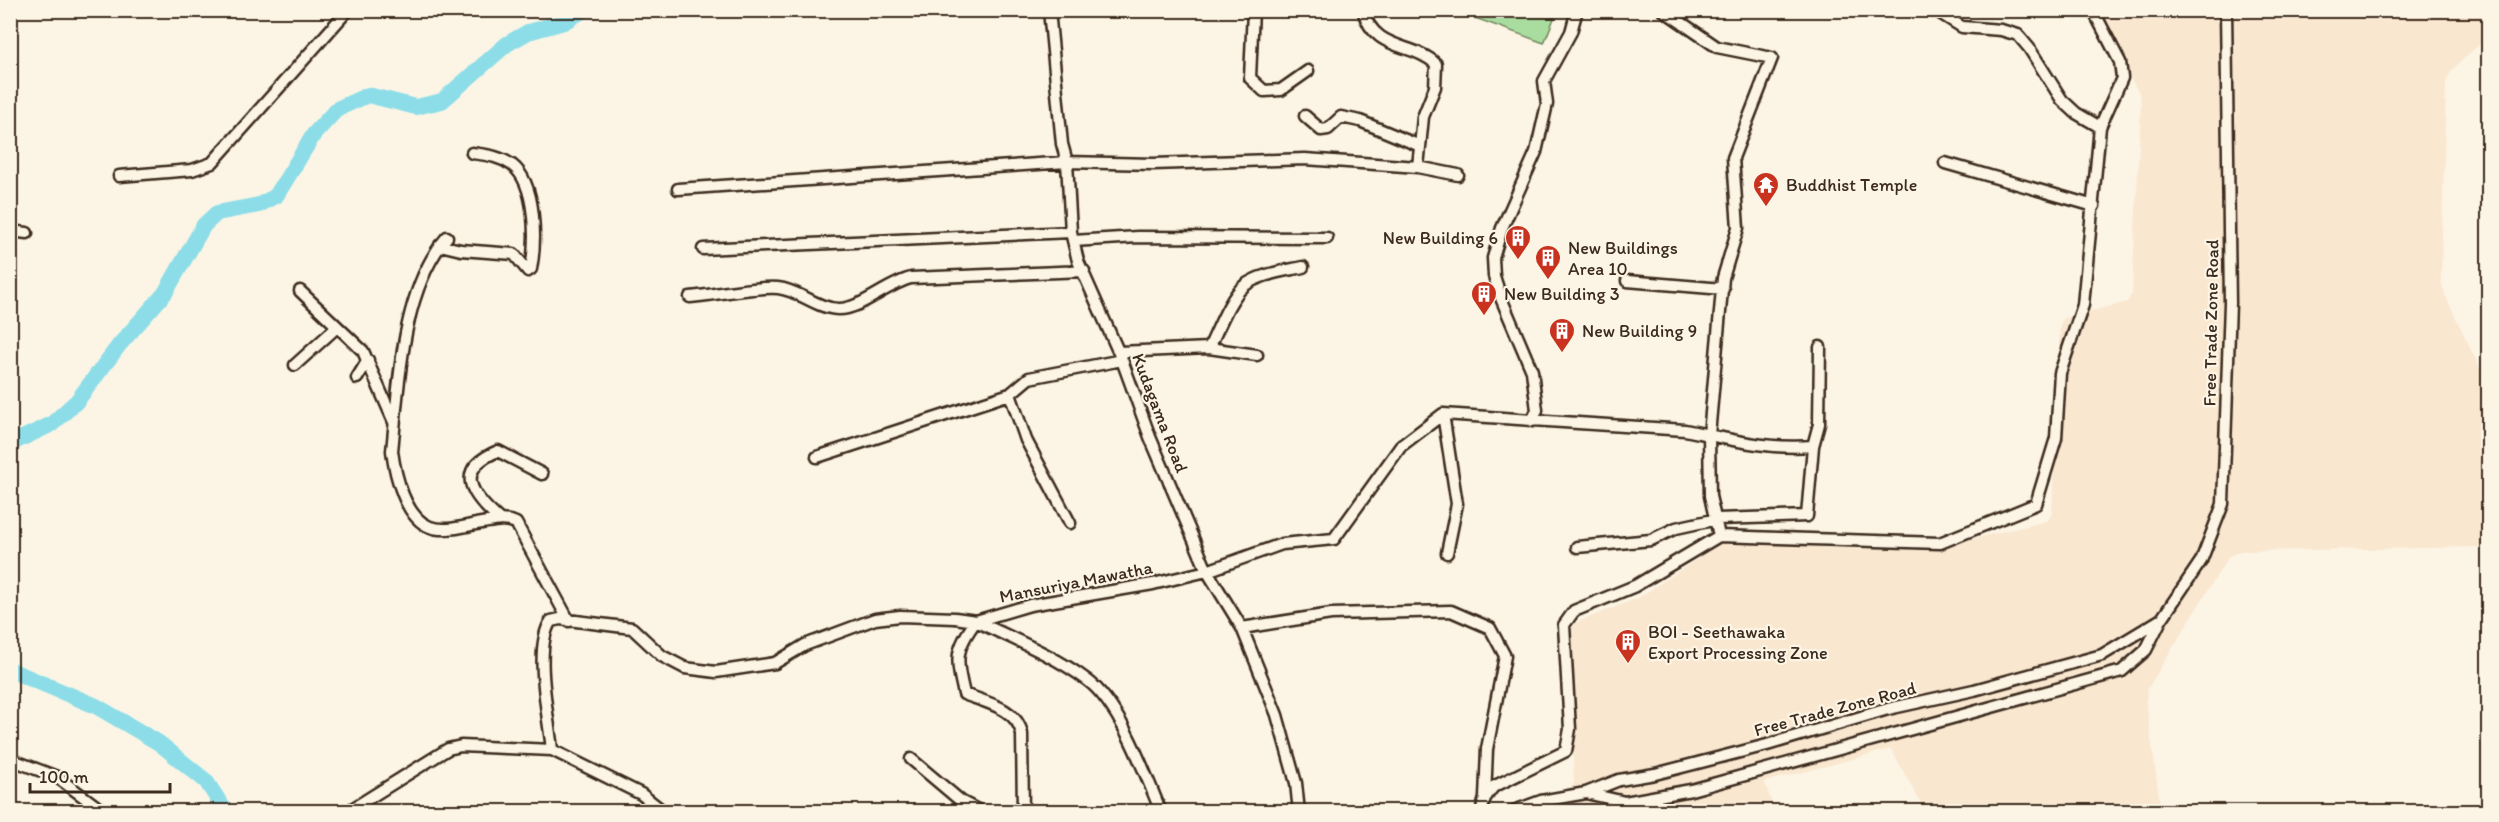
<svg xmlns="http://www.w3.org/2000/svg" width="2499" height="822" viewBox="0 0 2499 822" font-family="Itim,sans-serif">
	<rect width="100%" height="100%" fill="#fcf5e5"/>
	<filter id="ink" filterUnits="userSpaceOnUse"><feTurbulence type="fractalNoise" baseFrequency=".0167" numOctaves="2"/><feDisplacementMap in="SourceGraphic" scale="12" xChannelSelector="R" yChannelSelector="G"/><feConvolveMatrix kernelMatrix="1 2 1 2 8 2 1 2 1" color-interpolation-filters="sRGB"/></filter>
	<g filter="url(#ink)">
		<!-- built -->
		<path fill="#f9e7d0" d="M2094 11H2488V36L2452 70 2446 82 2441 280 2445 295 2488 385V547L2241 551 2229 556 2148 688 2146 701 2161 811H1925L1891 749 1765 782 1774 811 1545 812 1574 783 1568 634 1575 623 1638 598 1724 541 1838 548 1924 550 2047 521 2052 513 2060 324 2064 318 2127 302 2132 294 2141 105 2140 95Z"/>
		<!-- green -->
		<path fill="#a9dd9f" stroke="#72845e" stroke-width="1.5" d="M1456 11H1557L1544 43Z"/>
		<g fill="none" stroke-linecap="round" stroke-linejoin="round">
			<!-- river -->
			<path stroke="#8ddde8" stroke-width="16" d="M10 444 52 424 77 401 120 344 165 293 204 225 217 213 259 205 276 196 314 134 337 109 368 95 416 107 442 101 507 44 528 32 564 22 584 10
				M10 670 96 706 159 743 206 781 226 812"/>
			<defs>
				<path id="minor" d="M1049 10 1062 144 1067 162 1071 232 1078 261 1122 360 1150 437 1207 571 1242 628 1277 715 1296 783 1299 812
					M1253 10 1250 78 1264 91 1281 90 1308 71
					M1363 10C1374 52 1413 42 1436 64L1435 87 1423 117 1418 167
					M1663 10 1717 47 1772 58 1733 158 1738 228 1723 278 1709 435C1744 443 1777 449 1813 446L1819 424 1820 347
					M1935 10 1962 27 2001 30 2018 35 2029 48 2062 100 2076 113 2100 127
					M1305 116 1321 130 1328 129 1341 117 1360 121 1420 146
					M1945 163 2094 206
					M119 176 192 170 212 163 348 10
					M678 189 1067 162 1153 164 1305 159 1418 167 1458 175
					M10 231 27 233
					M447 237C401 291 399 383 392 451 395 474 405 518 430 527 443 532 463 527 476 524 491 522 503 517 516 523L569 621
					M1073 241 1138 237 1327 238
					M440 245 461 250 514 254 528 271 531 269C536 242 537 184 512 165 499 156 487 155 472 153
					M703 249 1071 232
					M1627 281 1723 289
					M300 291 363 351 394 422
					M690 297C713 295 758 286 778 288 799 290 817 309 839 309 861 309 887 284 911 278L1084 271
					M1209 348 1257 355
					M1119 352 1209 348C1217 332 1230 297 1244 286 1259 274 1285 271 1303 267
					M295 365 337 327
					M357 378 368 360
					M1010 394 1026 440 1070 523
					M1443 414 1457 504 1447 553
					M1532 421 1537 410 1532 371 1501 298 1494 276 1493 258 1502 228 1536 152 1547 104 1544 81 1571 32 1577 10
					M817 457 1010 394 1029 378 1122 360
					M500 520C472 496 452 470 498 451L542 474
					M1577 547 1651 540 1676 528 1717 519 1807 516 1813 446
					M1242 628 1331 614 1451 611 1490 628 1505 656 1487 749 1485 798
					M552 750C549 719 533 647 551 621L560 619 632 628 662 656 685 668 716 672 775 663 805 645 875 619 900 616 955 618 976 621C954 650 956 660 964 694 987 703 1017 708 1022 734L1023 812
					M10 759 57 777 104 812
					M911 759 962 802 981 812
					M1586 793 1625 802 1691 790 2122 671 2146 650 2161 620 2201 561 2223 504 2230 303 2226 10
					M347 812 448 749 461 746 552 750 641 794 664 812
					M1161 812C1145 773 1120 704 1087 680 1054 655 1013 639 976 621L1030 605 1153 584 1207 571 1282 544 1334 539 1401 446 1443 414 1685 430 1709 435 1710 496 1719 536
					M1481 812 1485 798 1493 787 1566 751 1570 729 1564 625 1574 611 1635 586 1719 536 1940 543 2036 504 2056 438 2060 373 2083 305 2100 127 2122 78 2120 62 2093 10
					M1511 812 1541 801 1586 793 1619 780 1655 774 1767 745 1888 709 1974 690 2102 655 2160 620"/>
			</defs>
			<!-- minor casing -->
			<use href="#minor" stroke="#3b2a1e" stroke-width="15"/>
			<!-- minor -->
			<use href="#minor" stroke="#fcf5e5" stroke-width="10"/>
		</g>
	</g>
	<!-- icons -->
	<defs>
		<symbol id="temple-pin" viewBox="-11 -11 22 30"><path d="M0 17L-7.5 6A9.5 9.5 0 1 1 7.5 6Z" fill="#c8321e" stroke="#fcf5e5"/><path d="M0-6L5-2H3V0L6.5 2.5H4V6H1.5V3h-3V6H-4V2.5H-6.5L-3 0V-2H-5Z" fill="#fff"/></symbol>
		<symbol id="building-pin" viewBox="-11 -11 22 30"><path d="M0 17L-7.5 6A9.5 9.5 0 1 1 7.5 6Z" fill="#c8321e" stroke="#fcf5e5"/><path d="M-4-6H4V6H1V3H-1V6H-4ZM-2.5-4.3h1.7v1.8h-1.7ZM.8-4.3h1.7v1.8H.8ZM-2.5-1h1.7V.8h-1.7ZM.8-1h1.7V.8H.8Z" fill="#fff"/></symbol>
	</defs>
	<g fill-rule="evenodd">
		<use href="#temple-pin" x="1751" y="170" width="30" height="40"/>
		<use href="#building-pin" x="1503" y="223" width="30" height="40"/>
		<use href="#building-pin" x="1533" y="243" width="30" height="40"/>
		<use href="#building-pin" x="1469" y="279" width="30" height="40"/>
		<use href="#building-pin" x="1547" y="316" width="30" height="40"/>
		<use href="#building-pin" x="1613" y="627" width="30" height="40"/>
	</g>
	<g text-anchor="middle" stroke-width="4.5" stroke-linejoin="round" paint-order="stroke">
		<!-- poi labels -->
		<g font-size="18" fill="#3b2a1e" stroke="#fcf5e5" text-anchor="start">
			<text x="1786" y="191">Buddhist Temple</text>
			<text x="1498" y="244" text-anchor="end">New Building 6</text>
			<text x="1568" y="254">New Buildings<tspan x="1568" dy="21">Area 10</tspan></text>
			<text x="1504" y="300">New Building 3</text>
			<text x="1582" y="337">New Building 9</text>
			<text x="1648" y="638">BOI - Seethawaka<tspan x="1648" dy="21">Export Processing Zone</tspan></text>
		</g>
		<!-- street labels -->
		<g font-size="18" fill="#3b2a1e" stroke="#fcf5e5">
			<text transform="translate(2211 323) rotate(-89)" y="6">Free Trade Zone Road</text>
			<text transform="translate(1160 413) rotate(69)" y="6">Kudagama Road</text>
			<text transform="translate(1076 582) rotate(-11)" y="6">Mansuriya Mawatha</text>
			<text transform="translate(1835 709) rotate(-15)" y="6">Free Trade Zone Road</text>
		</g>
	</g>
	<!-- margin -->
	<rect width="2499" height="822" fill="none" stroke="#fcf5e5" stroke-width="36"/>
	<rect x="18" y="18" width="2463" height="786" fill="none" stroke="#3b2a1e" stroke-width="2" filter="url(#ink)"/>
	<!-- scale -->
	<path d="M30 783v9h140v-9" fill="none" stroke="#3b2a1e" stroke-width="3"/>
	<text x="39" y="783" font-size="18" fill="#3b2a1e" stroke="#fcf5e5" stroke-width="4.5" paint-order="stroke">100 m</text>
</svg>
